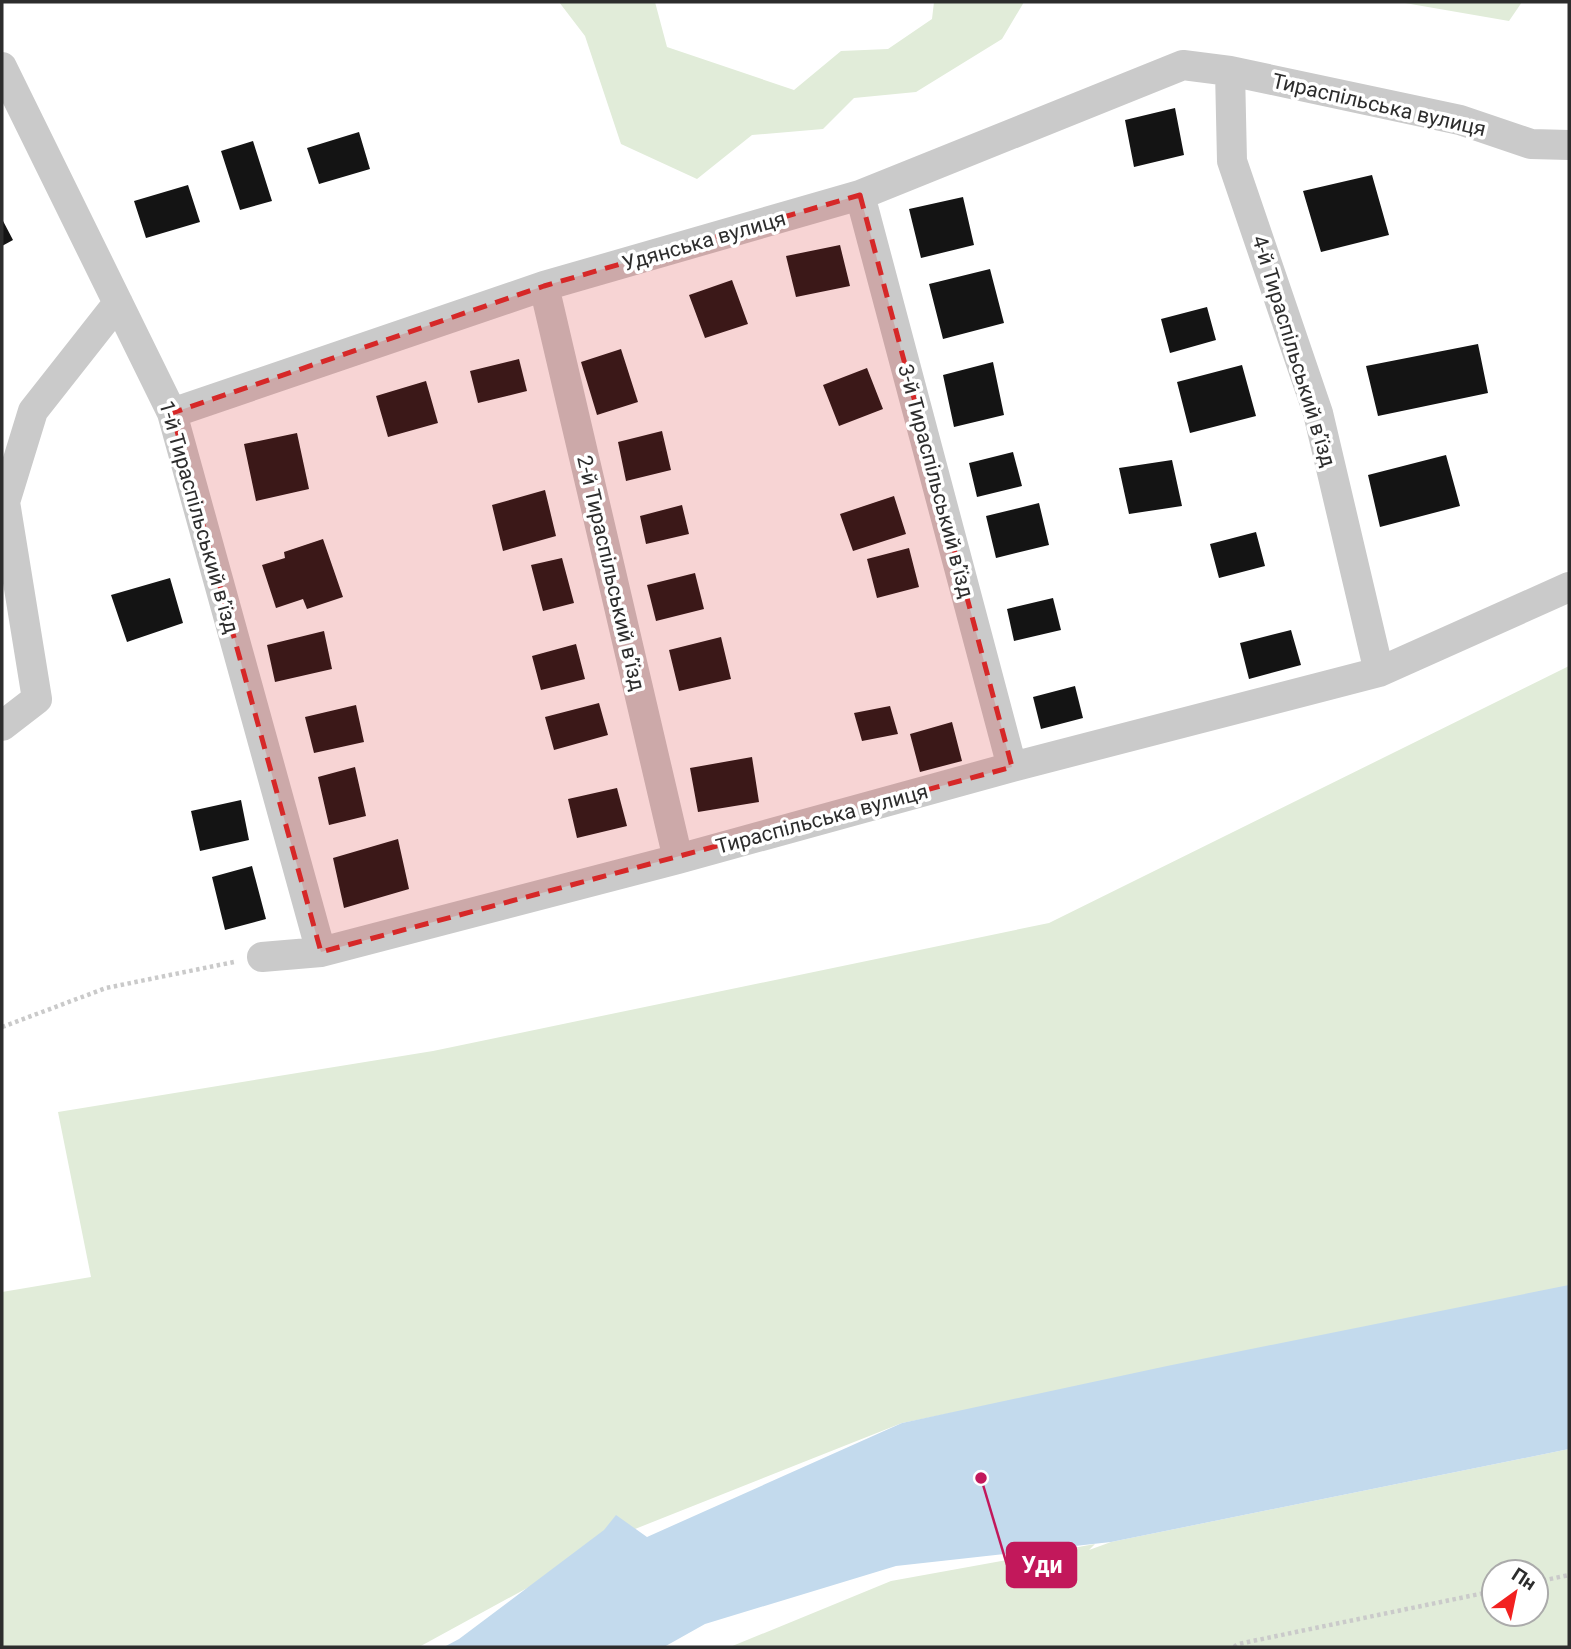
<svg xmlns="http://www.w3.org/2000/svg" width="1571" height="1649" viewBox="0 0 1571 1649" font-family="Roboto,sans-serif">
	<rect width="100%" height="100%" fill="#fff"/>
	<!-- green -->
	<path fill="#e1ecd9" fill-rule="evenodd" d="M559 2H655L667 47 794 90 841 51 888 49 932 19 934 2H1024L1002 39 916 92 854 98 823 129 752 135 697 179 621 144 585 36Z
		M1399 2H1522L1509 21Z
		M1569 666V1288L902 1423 635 1529 419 1647H2V1292L91 1277 58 1112 433 1051 1049 923Z
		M1569 1449V1647H730L891 1581 1095 1544 1089 1550 1111 1542ZM1494 1572H1536V1614H1494Z"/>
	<!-- water -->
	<path fill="#c3daed" d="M1569 1285V1449L1111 1542 896 1566 705 1624 664 1647H444L459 1639 604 1530 616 1515 647 1537 902 1423 1167 1366Z"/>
	<!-- building -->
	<path fill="#141414" d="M1175 108 1184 155 1134 167 1125 120Z
		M359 132 370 169 319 184 307 148Z
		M253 141 272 201 240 210 221 151Z
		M1372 175 1389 235 1321 252 1303 191Z
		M188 185 200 222 146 238 134 201Z
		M963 197 974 245 921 258 909 209Z
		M2 219 13 240 2 246Z
		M840 245 850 286 796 297 786 256Z
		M990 269 1004 323 943 339 929 284Z
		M732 280 748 324 705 338 689 295Z
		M1207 307 1216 340 1170 353 1161 319Z
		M1478 344 1488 393 1378 416 1366 366Z
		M621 349 638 402 597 415 581 362Z
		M519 359 527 391 478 403 470 371Z
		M993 362 1004 415 954 427 943 375Z
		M1242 365 1256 416 1190 433 1177 382Z
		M867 368 883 409 839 426 823 385Z
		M426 381 438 423 388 437 376 396Z
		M662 431 671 470 626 481 618 442Z
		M297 433 309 489 256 501 244 444Z
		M1013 452 1022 486 977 497 969 463Z
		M1446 455 1460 506 1380 527 1368 475Z
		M1172 460 1182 506 1129 514 1119 468Z
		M545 490 556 536 503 551 492 505Z
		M894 496 906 534 853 551 840 514Z
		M1039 503 1049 545 996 558 986 516Z
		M682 505 689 534 646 544 640 516Z
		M1256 532 1265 566 1219 578 1210 544Z
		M323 539 343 597 307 609 303 599 276 608 262 565 285 558 284 552Z
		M909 548 919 587 877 598 867 559Z
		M562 558 574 603 543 611 531 565Z
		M695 573 704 609 656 621 647 585Z
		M170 578 183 623 127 642 111 595Z
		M1053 598 1061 630 1014 641 1007 609Z
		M1291 630 1301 665 1249 679 1240 643Z
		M324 631 332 669 275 682 267 645Z
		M721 637 731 679 679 691 669 650Z
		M576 644 585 679 541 690 532 656Z
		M1075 686 1083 718 1041 729 1033 697Z
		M599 703 608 735 554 750 545 717Z
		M356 705 364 742 314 753 305 717Z
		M890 706 898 734 862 741 854 713Z
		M952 722 962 761 920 772 910 734Z
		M752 757 759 802 698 812 690 768Z
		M355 767 366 816 329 825 318 777Z
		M617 788 627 826 577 838 568 799Z
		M241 800 249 840 200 851 191 811Z
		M398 839 409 889 344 908 333 858Z
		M252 866 266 919 225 930 212 877Z"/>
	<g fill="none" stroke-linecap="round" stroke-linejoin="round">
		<!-- path -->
		<path stroke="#cacaca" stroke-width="4.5" stroke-dasharray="3.5 3.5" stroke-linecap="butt" d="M2 1027 106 988 234 962
			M1536 1582 1569 1575
			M1234 1647 1238 1644 1494 1591"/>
		<!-- street -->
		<path stroke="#cacaca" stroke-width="30" d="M2 67 172 413 321 952
			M1230 71 1232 161 1318 413 1379 672
			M860 195 1012 767
			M544 286 678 859
			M172 413 544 286 860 195 1183 65 1230 71 1460 120 1531 144 1569 145
			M2 726 37 699 5 502 33 411 118 303
			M262 957 321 952 678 859 1012 767 1379 672 1569 587"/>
	</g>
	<!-- marked area -->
	<path fill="#d62828" fill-opacity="0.2" stroke="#d62828" stroke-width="5" stroke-dasharray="14 9" stroke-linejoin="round" d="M860 195 1012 767 321 952 172 413 544 286Z"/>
	<g text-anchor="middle" stroke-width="7" stroke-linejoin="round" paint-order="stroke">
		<!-- street labels -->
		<g font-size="21" fill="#2d2d2d" stroke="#fff">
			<text transform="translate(1379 105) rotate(13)" y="7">Тираспільська вулиця</text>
			<text transform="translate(704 241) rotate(-16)" y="7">Удянська вулиця</text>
			<text transform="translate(1294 351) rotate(73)" y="7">4-й Тираспільський в’їзд</text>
			<text transform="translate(936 481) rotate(75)" y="7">3-й Тираспільський в’їзд</text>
			<text transform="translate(199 517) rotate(74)" y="7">1-й Тираспільський в’їзд</text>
			<text transform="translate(611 573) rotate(77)" y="7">2-й Тираспільський в’їзд</text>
			<text transform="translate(822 819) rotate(-15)" y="7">Тираспільська вулиця</text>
		</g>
	</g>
	<!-- callouts -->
	<path fill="none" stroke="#c2185b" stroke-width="2.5" d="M981 1478L1007 1565"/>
	<circle fill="#c2185b" stroke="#fff" stroke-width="2.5" cx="981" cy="1478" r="7"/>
	<rect fill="#c2185b" stroke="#c2185b" stroke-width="2.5" x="1007" y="1543" width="69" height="44" rx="7"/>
	<g font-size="23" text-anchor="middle" font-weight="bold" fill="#fff">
		<text x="1042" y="1573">Уди</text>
	</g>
	<!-- border -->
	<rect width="1571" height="1649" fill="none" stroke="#2d2d2d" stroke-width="7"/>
	<!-- north arrow -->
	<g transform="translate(1515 1593) rotate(33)"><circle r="33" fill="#ffffff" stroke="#ababab" stroke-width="2"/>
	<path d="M0-5L12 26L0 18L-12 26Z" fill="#f22120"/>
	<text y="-10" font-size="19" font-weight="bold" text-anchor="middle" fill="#2d2d2d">Пн</text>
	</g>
</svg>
